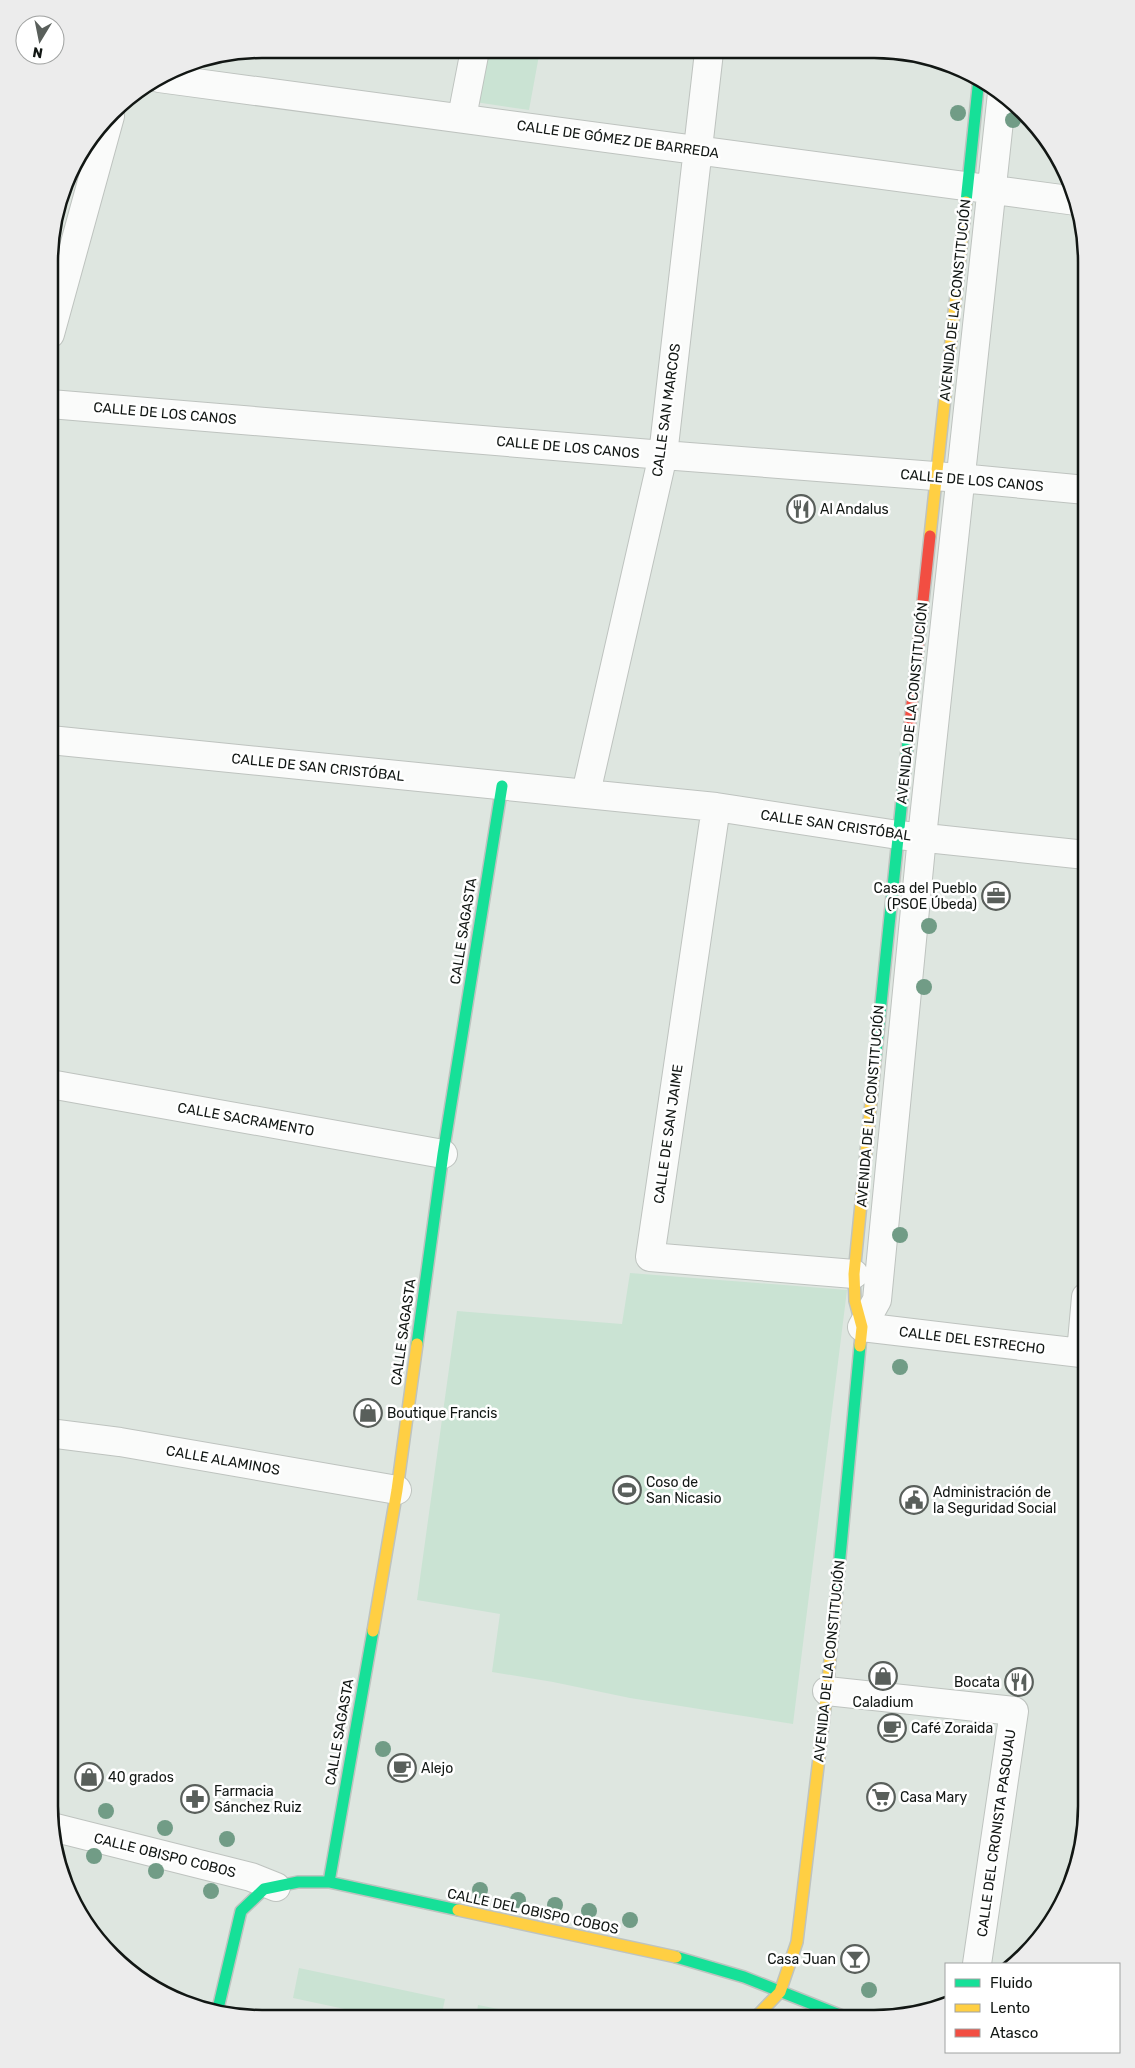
<svg xmlns="http://www.w3.org/2000/svg" width="1135" height="2068" viewBox="0 0 1135 2068" font-family="Rubik,sans-serif">
	<rect width="100%" height="100%" fill="#dee6e0"/>
	<!-- green -->
	<path fill="#cae3d3" d="M486 50H540L529 110 475 102Z
		M630 1273 847 1290 793 1724 630 1698 553 1682 492 1672 500 1614 417 1600 457 1311 622 1324Z
		M299 1968 445 1999 441 2018H387L293 1998Z
		M478 2005 544 2018H476Z"/>
	<g fill="none" stroke-linecap="round" stroke-linejoin="round">
		<defs>
			<path id="street" d="M159 78 1076 201
				M1002 93 922 837 877 1300 862 1327 1081 1353 1086 1297
				M462 117 475 50
				M50 334 110 116
				M50 404 663 455 960 478 1086 490
				M50 740 716 807 898 835 1086 855
				M586 793 663 455 709 52
				M716 807 650 1257 854 1274
				M50 1084 443 1154
				M49 1433 120 1442 397 1490
				M827 1691 1014 1711 977 1964
				M52 1827 251 1877 276 1887"/>
			<path id="fast" d="M966 202 979 78
				M875 1062 909 731
				M417 1344 443 1154 502 786
				M836 1599 860 1346
				M329 1882 373 1631
				M676 1957 744 1977 850 2019
				M217 2013 241 1911 264 1889 298 1882H329L458 1910"/>
			<path id="slow" d="M930 536 966 202
				M860 1346 862 1327 855 1301 854 1274 875 1062
				M373 1631 397 1490 417 1344
				M458 1910 676 1957
				M754 2019 780 1992 797 1942 827 1691 836 1599"/>
			<path id="jam" d="M909 731 930 536"/>
		</defs>
		<!-- street casing -->
		<use href="#street" stroke="#bec3bf" stroke-width="30"/>
		<!-- fast casing -->
		<use href="#fast" stroke="#bec3bf" stroke-width="14"/>
		<!-- slow casing -->
		<use href="#slow" stroke="#bec3bf" stroke-width="14"/>
		<!-- jam casing -->
		<use href="#jam" stroke="#bec3bf" stroke-width="14"/>
		<!-- street -->
		<use href="#street" stroke="#fafbfa" stroke-width="28"/>
		<!-- fast -->
		<use href="#fast" stroke="#16e098" stroke-width="11"/>
		<!-- slow -->
		<use href="#slow" stroke="#ffcf43" stroke-width="11"/>
		<!-- jam -->
		<use href="#jam" stroke="#f24e42" stroke-width="11"/>
	</g>
	<!-- trees -->
	<g fill="#719c86">
		<circle cx="958" cy="113" r="8"/>
		<circle cx="1013" cy="120" r="8"/>
		<circle cx="929" cy="926" r="8"/>
		<circle cx="924" cy="987" r="8"/>
		<circle cx="900" cy="1235" r="8"/>
		<circle cx="900" cy="1367" r="8"/>
		<circle cx="383" cy="1749" r="8"/>
		<circle cx="106" cy="1811" r="8"/>
		<circle cx="165" cy="1828" r="8"/>
		<circle cx="227" cy="1839" r="8"/>
		<circle cx="94" cy="1856" r="8"/>
		<circle cx="156" cy="1871" r="8"/>
		<circle cx="480" cy="1890" r="8"/>
		<circle cx="211" cy="1891" r="8"/>
		<circle cx="518" cy="1900" r="8"/>
		<circle cx="555" cy="1905" r="8"/>
		<circle cx="589" cy="1911" r="8"/>
		<circle cx="630" cy="1920" r="8"/>
		<circle cx="869" cy="1990" r="8"/>
	</g>
	<!-- icons -->
	<defs>
		<symbol id="restaurant-ring" viewBox="-11 -11 22 22"><circle r="9.5" fill="#fff" stroke="#595f5b" stroke-width="1.5"/><path d="M-5-6h1v4h1v-4h1v4h1v-4h1v5L-1.5 .5V6h-2V.5L-5-1ZM5-6V6H3V1.5H1.5Q1.5-4 5-6Z" fill="#595f5b"/></symbol>
		<symbol id="office-ring" viewBox="-11 -11 22 22"><circle r="9.5" fill="#fff" stroke="#595f5b" stroke-width="1.5"/><path d="M-6-3h4V-5.5h4V-3h4V5H-6ZM-1-4.5V-3h2v-1.5ZM-6 0V1H6V0Z" fill="#595f5b"/></symbol>
		<symbol id="shop-ring" viewBox="-11 -11 22 22"><circle r="9.5" fill="#fff" stroke="#595f5b" stroke-width="1.5"/><path d="M-5-2.5h2.3a2.7 3.5 0 0 1 5.4 0H5L5.5 6h-11ZM-1.5-2.5h3a1.5 2.3 0 0 0-3 0Z" fill="#595f5b"/></symbol>
		<symbol id="stadium-ring" viewBox="-11 -11 22 22"><circle r="9.5" fill="#fff" stroke="#595f5b" stroke-width="1.5"/><path d="M0-5a6.5 5 0 1 0 0 10a6.5 5 0 1 0 0-10ZM-3.5-1.8h7v3.6h-7Z" fill="#595f5b"/></symbol>
		<symbol id="civic-ring" viewBox="-11 -11 22 22"><circle r="9.5" fill="#fff" stroke="#595f5b" stroke-width="1.5"/><path d="M-.6-6.5H3V-4.5H.6V-3L4-1V1h2V6H-6V1h2V-1L-.6-3ZM-1.2 2.5V6h2.4V2.5Z" fill="#595f5b"/></symbol>
		<symbol id="cafe-ring" viewBox="-11 -11 22 22"><circle r="9.5" fill="#fff" stroke="#595f5b" stroke-width="1.5"/><path d="M-5.5-4.5H6V0H3Q3 3.5 0 3.5H-2.5Q-5.5 3.5-5.5 0ZM3-3.2v2h1.7v-2ZM-6 4.5H4V6H-6Z" fill="#595f5b"/></symbol>
		<symbol id="supermarket-ring" viewBox="-11 -11 22 22"><circle r="9.5" fill="#fff" stroke="#595f5b" stroke-width="1.5"/><path d="M-6-5.5h2.5l.6 2H6L4.5 2H-2.5L-4.4-4H-6ZM-1.5 3.2a1.3 1.3 0 1 0 .1 0ZM3 3.2a1.3 1.3 0 1 0 .1 0Z" fill="#595f5b"/></symbol>
		<symbol id="pharmacy-ring" viewBox="-11 -11 22 22"><circle r="9.5" fill="#fff" stroke="#595f5b" stroke-width="1.5"/><path d="M-2-6h4v4h4v4h-4v4h-4v-4h-4v-4h4Z" fill="#595f5b"/></symbol>
		<symbol id="bar-ring" viewBox="-11 -11 22 22"><circle r="9.5" fill="#fff" stroke="#595f5b" stroke-width="1.5"/><path d="M-6-5H6L.8 .8V4.5H3.5V6h-7V4.5H-.8V.8Z" fill="#595f5b"/></symbol>
	</defs>
	<g fill-rule="evenodd">
		<use href="#restaurant-ring" x="785" y="493" width="32" height="32"/>
		<use href="#office-ring" x="980" y="880" width="32" height="32"/>
		<use href="#shop-ring" x="352" y="1397" width="32" height="32"/>
		<use href="#stadium-ring" x="611" y="1474" width="32" height="32"/>
		<use href="#civic-ring" x="898" y="1484" width="32" height="32"/>
		<use href="#shop-ring" x="867" y="1660" width="32" height="32"/>
		<use href="#restaurant-ring" x="1003" y="1666" width="32" height="32"/>
		<use href="#cafe-ring" x="876" y="1712" width="32" height="32"/>
		<use href="#cafe-ring" x="386" y="1752" width="32" height="32"/>
		<use href="#shop-ring" x="73" y="1761" width="32" height="32"/>
		<use href="#supermarket-ring" x="865" y="1781" width="32" height="32"/>
		<use href="#pharmacy-ring" x="179" y="1783" width="32" height="32"/>
		<use href="#bar-ring" x="839" y="1943" width="32" height="32"/>
	</g>
	<g text-anchor="middle" stroke-width="5" stroke-linejoin="round" paint-order="stroke">
		<!-- street labels -->
		<g font-size="14" fill="#121714" stroke="#fff">
			<text transform="translate(618 139) rotate(8)" y="5">CALLE DE GÓMEZ DE BARREDA</text>
			<text transform="translate(955 300) rotate(-84)" y="5">AVENIDA DE LA CONSTITUCIÓN</text>
			<text transform="translate(666 410) rotate(-82)" y="5">CALLE SAN MARCOS</text>
			<text transform="translate(165 413) rotate(5)" y="5">CALLE DE LOS CANOS</text>
			<text transform="translate(568 447) rotate(5)" y="5">CALLE DE LOS CANOS</text>
			<text transform="translate(972 480) rotate(5)" y="5">CALLE DE LOS CANOS</text>
			<text transform="translate(912 703) rotate(-84)" y="5">AVENIDA DE LA CONSTITUCIÓN</text>
			<text transform="translate(318 767) rotate(6)" y="5">CALLE DE SAN CRISTÓBAL</text>
			<text transform="translate(836 825) rotate(8)" y="5">CALLE SAN CRISTÓBAL</text>
			<text transform="translate(463 931) rotate(-81)" y="5">CALLE SAGASTA</text>
			<text transform="translate(870 1106) rotate(-85)" y="5">AVENIDA DE LA CONSTITUCIÓN</text>
			<text transform="translate(246 1119) rotate(10)" y="5">CALLE SACRAMENTO</text>
			<text transform="translate(668 1134) rotate(-82)" y="5">CALLE DE SAN JAIME</text>
			<text transform="translate(403 1332) rotate(-82)" y="5">CALLE SAGASTA</text>
			<text transform="translate(972 1340) rotate(7)" y="5">CALLE DEL ESTRECHO</text>
			<text transform="translate(223 1460) rotate(10)" y="5">CALLE ALAMINOS</text>
			<text transform="translate(829 1661) rotate(-84)" y="5">AVENIDA DE LA CONSTITUCIÓN</text>
			<text transform="translate(339 1732) rotate(-80)" y="5">CALLE SAGASTA</text>
			<text transform="translate(996 1833) rotate(-82)" y="5">CALLE DEL CRONISTA PASQUAU</text>
			<text transform="translate(165 1855) rotate(14)" y="5">CALLE OBISPO COBOS</text>
			<text transform="translate(533 1911) rotate(12)" y="5">CALLE DEL OBISPO COBOS</text>
		</g>
		<!-- poi labels -->
		<g font-size="14" fill="#121714" stroke="#fff" text-anchor="start">
			<text x="820" y="514">Al Andalus</text>
			<text x="977" y="893" text-anchor="end">Casa del Pueblo<tspan x="977" dy="16">(PSOE Úbeda)</tspan></text>
			<text x="387" y="1418">Boutique Francis</text>
			<text x="646" y="1487">Coso de<tspan x="646" dy="16">San Nicasio</tspan></text>
			<text x="933" y="1497">Administración de<tspan x="933" dy="16">la Seguridad Social</tspan></text>
			<text x="1000" y="1687" text-anchor="end">Bocata</text>
			<text x="883" y="1707" text-anchor="middle">Caladium</text>
			<text x="911" y="1733">Café Zoraida</text>
			<text x="421" y="1773">Alejo</text>
			<text x="108" y="1782">40 grados</text>
			<text x="214" y="1796">Farmacia<tspan x="214" dy="16">Sánchez Ruiz</tspan></text>
			<text x="900" y="1802">Casa Mary</text>
			<text x="836" y="1964" text-anchor="end">Casa Juan</text>
		</g>
	</g>
	<!-- crop -->
	<path d="M0 0H1135V2068H0ZM262 58H874A204 204 0 0 1 1078 262V1806A204 204 0 0 1 874 2010H262A204 204 0 0 1 58 1806V262A204 204 0 0 1 262 58Z" fill="#ececec" fill-rule="evenodd"/>
	<path fill="none" stroke="#121714" stroke-width="2.5" d="M262 58H874A204 204 0 0 1 1078 262V1806A204 204 0 0 1 874 2010H262A204 204 0 0 1 58 1806V262A204 204 0 0 1 262 58Z"/>
	<!-- legend -->
	<rect x="945" y="1963" width="175" height="90" fill="#ffffff" stroke="#a0a2a1"/>
	<rect x="955" y="1979" width="25" height="8" fill="#16e098" stroke="#a0a2a1"/>
	<text x="990" y="1988" font-size="15" fill="#121714">Fluido</text>
	<rect x="955" y="2004" width="25" height="8" fill="#ffcf43" stroke="#a0a2a1"/>
	<text x="990" y="2013" font-size="15" fill="#121714">Lento</text>
	<rect x="955" y="2029" width="25" height="8" fill="#f24e42" stroke="#a0a2a1"/>
	<text x="990" y="2038" font-size="15" fill="#121714">Atasco</text>
	<!-- north arrow -->
	<g transform="translate(40 40) rotate(190)"><circle r="24" fill="#ffffff" stroke="#a0a2a1"/>
	<path d="M0-4L9 19L0 12L-9 19Z" fill="#595f5b"/>
	<text y="-8" font-size="14" font-weight="bold" text-anchor="middle" fill="#121714">N</text>
	</g>
</svg>
